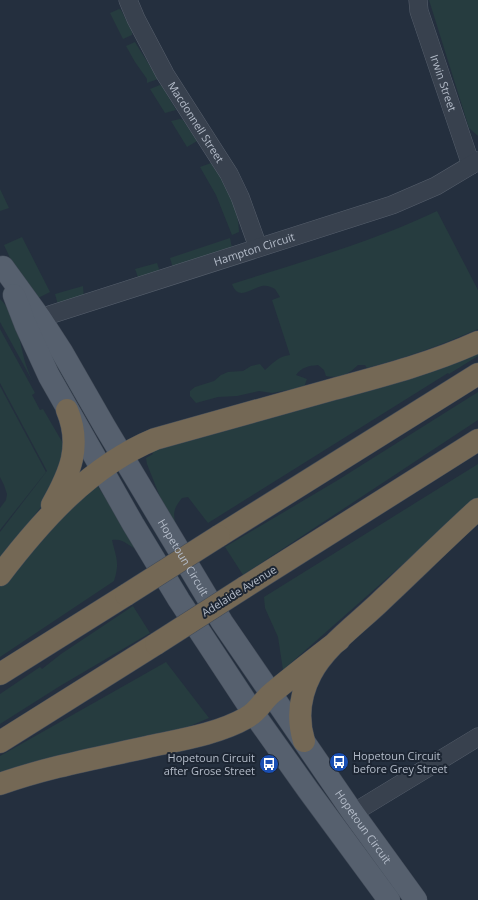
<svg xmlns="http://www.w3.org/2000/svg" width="478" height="900" viewBox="0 0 478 900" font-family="'Open Sans',sans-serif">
	<rect width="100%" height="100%" fill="#242f3e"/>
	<!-- green -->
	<path fill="#263c3f" d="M429 0H478V136L469 128Z
		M119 9 121 10 132 32V35L123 39 110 13Z
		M135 42 158 79 147 83V79L135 62 126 46Z
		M160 85 162 86 176 110 165 113 150 89Z
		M180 119 183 120 197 141 187 147 171 121Z
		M211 163C225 183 239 207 239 232L232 235 216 195 200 167Z
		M0 189 9 208 0 211Z
		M437 211 478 290V329C442 345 405 358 367 368L365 365H358C349 374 339 379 326 376L324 370 318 365C308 366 302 367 296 375L307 379 304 387 272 393 259 391 237 396 218 397 196 403 190 396V391L195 387 214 381 221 375 228 372 243 371 251 366 260 364 265 370C273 363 279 356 290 355L272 300 280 297 275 289C271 287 267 285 262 286 250 289 238 301 232 284 301 262 372 242 437 211Z
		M22 237 50 292 36 299 11 260 4 245Z
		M230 238 232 248 173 268 170 258Z
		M157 263 160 272 139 280 135 269Z
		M83 286 84 298 58 305 55 294Z
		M0 299C18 316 19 342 26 365 28 371 30 376 33 382L0 322Z
		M0 329 35 393 32 395 40 410 43 409 64 445 65 450 48 498 0 559V532L47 471 0 383Z
		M478 348V356L449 374 448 373 208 523 188 497 182 498C172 510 173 515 177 529L164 507 147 464 146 458 153 454 152 451Z
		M0 386 46 472 0 530V508L6 500 7 494 4 485 0 477Z
		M478 392V420L243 575 225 547 338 480Z
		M478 464V498L283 670 278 637 265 608 264 597Z
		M97 485 139 550C128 547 125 538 112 540 116 558 120 562 114 581L0 657V587L33 544Z
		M133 606 150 633 60 686 0 724V694L40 667 42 669 61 654Z
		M166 662 209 718 171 734 0 780V756Z"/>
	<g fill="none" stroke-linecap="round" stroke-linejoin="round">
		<defs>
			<g id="minor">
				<path id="s1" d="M128 0 136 19 165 74 229 174 240 197 258 247"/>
				<path id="s2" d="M418 0 419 11 471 165"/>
				<path id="s3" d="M40 318 392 205 436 186 478 161"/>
				<path d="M353 813 478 737"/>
			</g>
			<g id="major">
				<path id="s4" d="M3 267 40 318 62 352 105 427 222 622 353 813 416 900"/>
				<path d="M14 295 26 326 49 376 133 524 179 600 254 714 308 790 389 900"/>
			</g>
			<path id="highway" d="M52 505C70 473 82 446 67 410
				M219 536 478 374
				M0 575C42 520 90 466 155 439 214 422 274 406 334 389 382 376 432 363 478 342
				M245 587 478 440
				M0 674 126 595
				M304 741C297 718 300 695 311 674 325 646 361 621 383 599 415 569 446 538 478 509
				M0 742 156 644
				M0 784C48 767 98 758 147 747 179 740 218 734 246 718 259 711 262 701 272 693 294 675 317 657 339 640"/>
		</defs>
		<!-- minor casing -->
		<use href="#minor" stroke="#565f6c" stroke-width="19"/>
		<!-- major casing -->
		<use href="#major" stroke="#414a57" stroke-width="23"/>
		<!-- highway casing -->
		<use href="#highway" stroke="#434c59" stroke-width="23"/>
		<!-- minor -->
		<use href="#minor" stroke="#38414e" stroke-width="18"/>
		<!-- major -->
		<use href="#major" stroke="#56606e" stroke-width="22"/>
		<!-- highway -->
		<use href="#highway" stroke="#746855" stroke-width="22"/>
		<defs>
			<path id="highway-bridge" d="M126 595 219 536
				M156 644 245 587"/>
		</defs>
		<!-- highway-bridge casing -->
		<use href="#highway-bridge" stroke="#434c59" stroke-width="23" stroke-linecap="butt"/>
		<!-- highway-bridge -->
		<use href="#highway-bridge" stroke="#746855" stroke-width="22"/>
	</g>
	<!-- icons -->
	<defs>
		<symbol id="bus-disc" viewBox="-11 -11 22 22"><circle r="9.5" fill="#1a4fb4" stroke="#1d2633"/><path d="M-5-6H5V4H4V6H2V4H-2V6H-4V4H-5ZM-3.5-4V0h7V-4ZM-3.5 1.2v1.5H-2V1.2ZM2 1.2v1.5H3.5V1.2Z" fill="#fff"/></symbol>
	</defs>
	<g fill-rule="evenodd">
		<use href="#bus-disc" x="328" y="751" width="22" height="22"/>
		<use href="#bus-disc" x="258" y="753" width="22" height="22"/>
	</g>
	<g text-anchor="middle" stroke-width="4" stroke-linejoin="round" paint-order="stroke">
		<!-- street labels -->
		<g font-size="11" fill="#b4bcc9" stroke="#1d2633">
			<text dy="4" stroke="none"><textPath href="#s2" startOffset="87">Irwin Street</textPath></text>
			<text dy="4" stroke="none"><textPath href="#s1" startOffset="140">Macdonnell Street</textPath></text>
			<text dy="4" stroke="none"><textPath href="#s3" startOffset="225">Hampton Circuit</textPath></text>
			<text dy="4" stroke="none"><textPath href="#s4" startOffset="342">Hopetoun Circuit</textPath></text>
			<text transform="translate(239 591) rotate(-32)" y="4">Adelaide Avenue</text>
			<text dy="4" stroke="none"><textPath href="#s4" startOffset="666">Hopetoun Circuit</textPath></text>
		</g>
		<!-- poi labels -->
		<g font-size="11" fill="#b4bcc9" stroke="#1d2633" text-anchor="start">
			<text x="353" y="760">Hopetoun Circuit<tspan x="353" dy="13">before Grey Street</tspan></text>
			<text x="255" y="762" text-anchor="end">Hopetoun Circuit<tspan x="255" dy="13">after Grose Street</tspan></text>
		</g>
	</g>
</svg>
